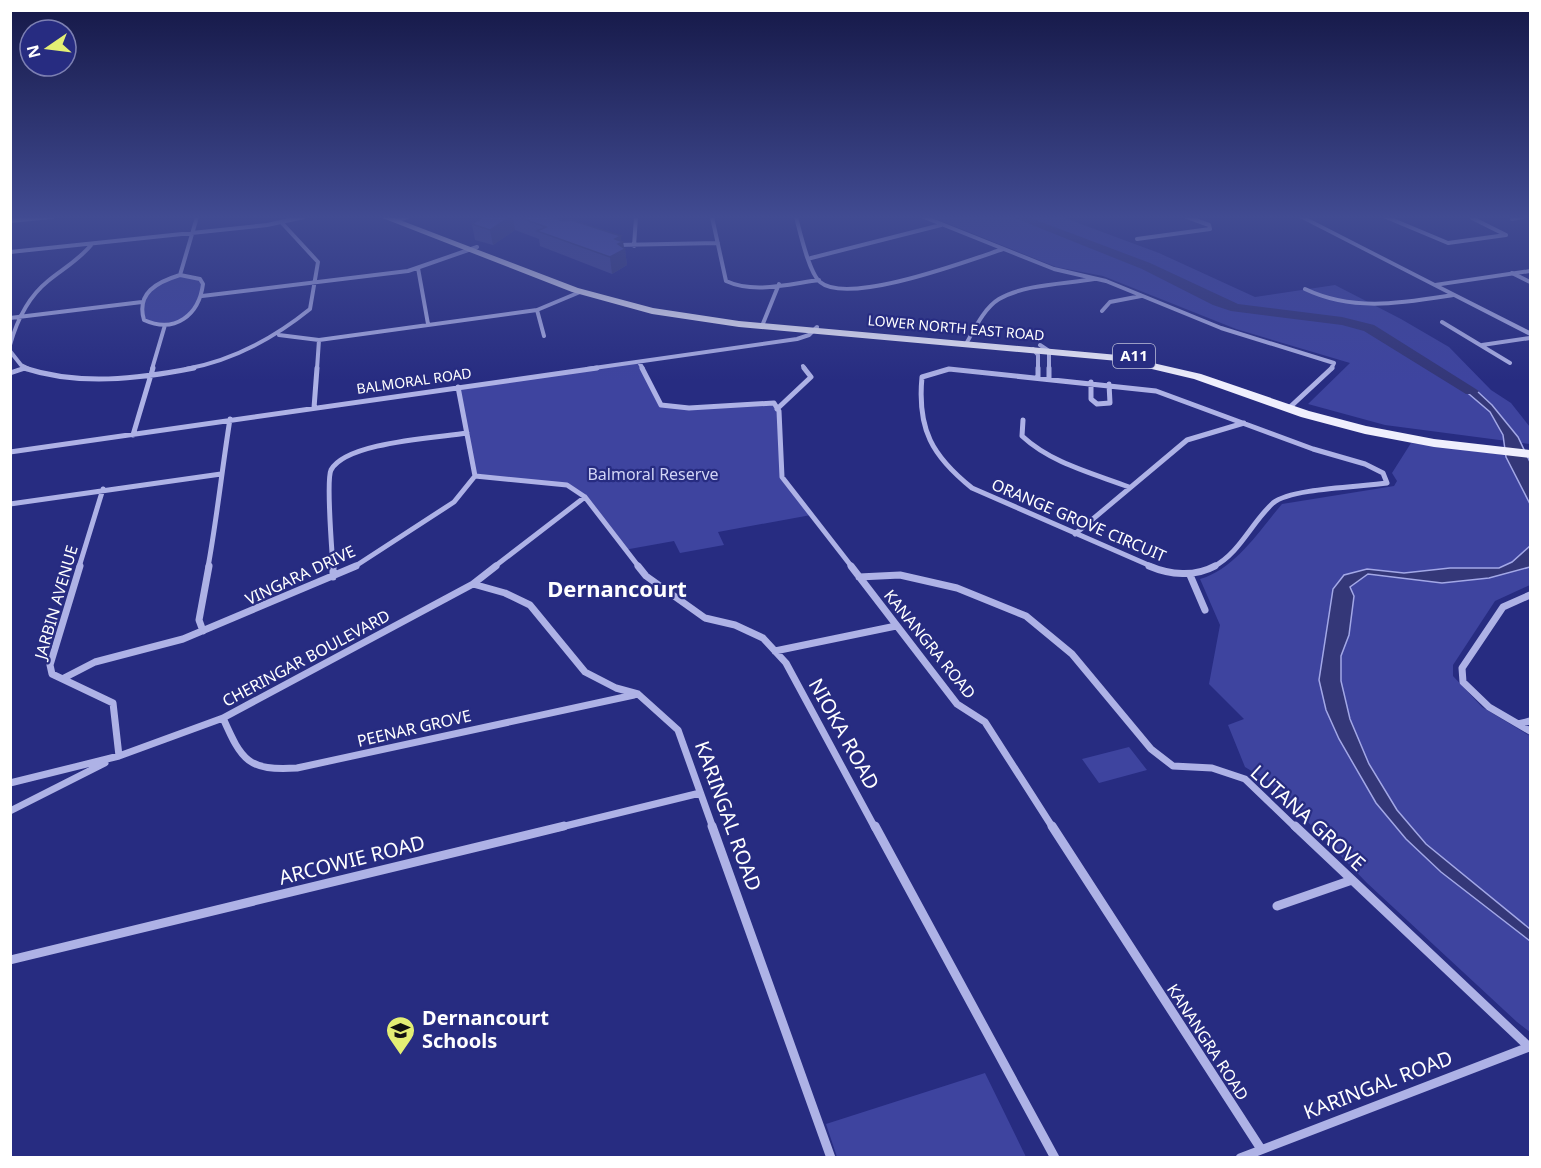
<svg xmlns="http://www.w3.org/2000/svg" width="1541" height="1168" viewBox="0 0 1541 1168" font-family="'Noto Sans',sans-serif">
	<rect width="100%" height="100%" fill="#272c81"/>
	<!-- green -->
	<path fill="#3e449f" d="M931 217H1062L1159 253 1255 297 1335 285 1401 319 1449 347 1491 390 1511 403 1530 427V444L1385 425 1308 404 1350 363 1236 329 1103 276 1056 267Z
		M180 275 199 279 203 284C198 319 177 328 144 320 141 287 153 288 180 275Z
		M639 362 661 405 677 408 774 403 779 411 782 477 811 515 718 532 724 545 680 553 674 541 624 550 585 497 567 485 475 476 458 387Z
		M1411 443 1530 458V585L1495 601 1453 665V676L1482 707 1530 736V1032L1517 1022 1367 883 1268 781 1245 767 1228 725 1244 719 1209 684 1220 625 1200 579C1236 568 1258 532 1282 504L1394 486 1397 481 1392 473Z
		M1129 747 1147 770 1099 783 1082 759Z
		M985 1073 1026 1157H837L826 1124Z"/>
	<!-- water -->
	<path fill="#343778" stroke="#a3a8e7" stroke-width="1.5" d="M1449 377 1477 391 1492 405 1518 437 1530 462V504L1506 457 1503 435 1490 412Z
		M1530 546V567L1489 578 1442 583 1368 574 1350 587 1354 596 1349 635 1341 656V681L1350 719 1369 764 1397 810 1426 844 1530 929V941L1441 872 1406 839 1376 803 1339 739 1326 710 1319 680 1333 589 1344 575 1367 569 1404 573 1450 568H1499L1512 562Z"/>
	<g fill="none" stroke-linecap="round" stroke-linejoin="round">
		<!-- river -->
		<path fill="#343778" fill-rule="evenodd" d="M1012 217H1028L1150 263 1238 304 1342 317 1374 325 1479 391 1476 394H1466L1364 331 1342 325 1231 311 1213 305 1142 269Z"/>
		<!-- minor-far3 -->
		<path stroke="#aeb2e6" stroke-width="4" d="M712 217 726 281C754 294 789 284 819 280
			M796 217C800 232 809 273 820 282 848 306 970 260 1003 249
			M924 217 1054 269 1106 281 1221 328 1334 363 1331 369
			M1386 217 1448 243 1506 235 1472 218
			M1512 219 1522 217
			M10 221 52 217
			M396 221 407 217
			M1137 239 1210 229 1209 225 1187 217
			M616 245 718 243
			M634 246 636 217
			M10 252 267 225 304 217
			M811 258 941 225
			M418 268 428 324
			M1512 273 1530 282
			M180 275 200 279 203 284C199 315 175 334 144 320 136 293 157 282 180 275Z
			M180 275 197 217
			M1305 289C1353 312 1402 303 1453 295
			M202 296 408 271 477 247
			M537 310 544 336
			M1102 311 1110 302 1141 296
			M10 318 142 302
			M1442 322 1510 363
			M762 326 779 284
			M279 335 319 340 317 369
			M319 340 537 310 580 292
			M966 344C974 330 984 308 999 299 1025 284 1065 284 1094 279
			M10 345C17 320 28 297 48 281 64 268 79 260 92 244
			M1040 345 1049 351V369
			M1482 345 1530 338
			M1033 349 1038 355V369
			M10 351 21 365 29 369
			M639 362 643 369
			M803 366 805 369
			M22 369 25 368
			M152 369 165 325
			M186 369C234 360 273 339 310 309L318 262 282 223
			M587 369 797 339 809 335 817 327
			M948 369H951"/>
		<!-- minor-far2 -->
		<path stroke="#aeb2e6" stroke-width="5" d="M24 368C79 386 138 379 194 368
			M642 368 661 405 689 408 774 403 779 411 782 477 852 567
			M1038 368V377
			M1049 368V378
			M10 373 25 368
			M1091 382V399L1097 404 1110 403 1109 384
			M314 408 317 368
			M1289 408 1332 368
			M777 409 811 377 804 368
			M1023 420 1022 436C1051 463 1092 473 1129 487
			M133 435 153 368
			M10 452 597 368
			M475 476 567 485 585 497 639 567
			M10 504 221 474
			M1075 534 1187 440 1244 423
			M79 567 103 489
			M208 567C217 518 222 469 230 419
			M333 567C332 551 326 480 331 470 346 442 436 438 467 433
			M354 567 454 502 475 476 458 387
			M494 567 585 497
			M1153 567 972 488C932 456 917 429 922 377L949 369 1156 391 1313 449 1365 464 1383 473 1387 483C1362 487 1291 488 1273 503 1251 523 1240 553 1213 567"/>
		<!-- minor-far1 -->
		<path stroke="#aeb2e6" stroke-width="7" d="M80 566 50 665 52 674 113 703 119 756
			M333 566V577
			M638 566 646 576 705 618 735 625 763 638 786 663 875 828
			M851 566 957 704 985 722 1053 828
			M1149 566C1170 575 1195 577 1215 566
			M1190 575 1205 610
			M859 577 900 575 957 588 1026 616 1072 654 1151 749 1173 766 1212 768 1245 779 1296 828
			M473 584 505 593 530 605 585 672 616 688 638 694 678 730 713 828
			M1530 595 1503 607 1462 668 1463 682 1489 707 1530 731
			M203 631 199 620 209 566
			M775 651 896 626
			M64 678 95 662 183 639 356 566
			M223 718C242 761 248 771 297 768L634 695
			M1518 724 1530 721
			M10 783 119 756 223 718 473 584 496 566
			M10 811 105 763
			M557 828 700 793"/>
		<!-- minor -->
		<path stroke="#aeb2e6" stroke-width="9" d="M712 826 831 1158
			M875 826 1055 1158
			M1052 826 1261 1149
			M1295 826 1529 1047
			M1277 906 1352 880
			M10 960 564 826
			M1240 1158 1529 1047"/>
		<!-- tertiary -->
		<path fill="#aeb2e6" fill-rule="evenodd" d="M1298 217H1306L1435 283 1530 269V273L1441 286 1530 331V336Z"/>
		<!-- primary -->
		<path fill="#efeffd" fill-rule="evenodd" d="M380 217H392L578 288 653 308 739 321 1118 355 1201 374 1309 411 1366 426 1434 439 1530 450V458L1434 447 1365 434 1301 417 1194 379 1118 361 739 327 652 314 572 292Z"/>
	</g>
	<!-- wall -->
	<path fill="#444991" d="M484 217H551L623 242 624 248 625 249 627 265 612 274 540 246 539 239 515 230 493 245 475 240 472 224Z"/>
	<!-- shaded-wall -->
	<path fill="#373c76" d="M509 217H513L515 230 493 245 490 230Z
		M621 236V243L623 242 624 249H625L627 265 612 274 610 257 615 239Z"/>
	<!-- building -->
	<path fill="#4f55a9" stroke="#373c76" stroke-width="1.5" d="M484 217H509L490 230 472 224Z
		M519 217H551L563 221 571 220 621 236 615 239 623 242 618 244 625 249 610 257 537 231 546 227Z"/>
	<!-- sky -->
	<linearGradient id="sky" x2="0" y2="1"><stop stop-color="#151847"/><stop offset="0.57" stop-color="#414b92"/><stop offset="1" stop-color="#414b92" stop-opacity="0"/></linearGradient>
	<rect width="1541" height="381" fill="url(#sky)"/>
	<!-- icons -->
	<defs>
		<symbol id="school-pin" viewBox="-11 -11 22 30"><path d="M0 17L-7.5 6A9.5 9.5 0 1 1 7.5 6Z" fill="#e3ee74" stroke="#272c81"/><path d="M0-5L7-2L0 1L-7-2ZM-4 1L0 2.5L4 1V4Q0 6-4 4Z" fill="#111"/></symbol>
	</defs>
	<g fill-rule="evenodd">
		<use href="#school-pin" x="384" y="1014" width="33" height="45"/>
	</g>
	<g text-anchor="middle" stroke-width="4.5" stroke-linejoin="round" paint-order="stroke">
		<!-- far-street labels -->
		<g font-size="14" fill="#fff" stroke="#272c81">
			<text transform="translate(956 328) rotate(5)" y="5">LOWER NORTH EAST ROAD</text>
			<text transform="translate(414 381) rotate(-8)" y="5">BALMORAL ROAD</text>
		</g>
		<!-- shield labels -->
		<rect fill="#272c81" stroke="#bec0d9" stroke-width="1.5" x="1113" y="344" width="42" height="24" rx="4.5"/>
		<g font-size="15" font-weight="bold" fill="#fff">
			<text x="1134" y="361">A11</text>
		</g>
		<!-- park labels -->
		<g font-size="16" fill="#d1d4f5" stroke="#272c81">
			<text x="653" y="480">Balmoral Reserve</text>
		</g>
		<!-- street labels -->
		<g font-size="16" fill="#fff" stroke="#272c81">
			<text transform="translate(1079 520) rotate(23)" y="6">ORANGE GROVE CIRCUIT</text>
			<text transform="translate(300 575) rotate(-25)" y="6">VINGARA DRIVE</text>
			<text transform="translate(56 602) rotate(-74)" y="6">JARBIN AVENUE</text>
			<text transform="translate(930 644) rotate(51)" y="6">KANANGRA ROAD</text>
			<text transform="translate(306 658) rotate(-28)" y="6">CHERINGAR BOULEVARD</text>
			<text transform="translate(414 728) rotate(-13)" y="6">PEENAR GROVE</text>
			<text transform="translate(1208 1042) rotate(57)" y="6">KANANGRA ROAD</text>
		</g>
		<!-- near-street labels -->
		<g font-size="20" fill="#fff" stroke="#272c81">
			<text transform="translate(844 734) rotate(61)" y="7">NIOKA ROAD</text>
			<text transform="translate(728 816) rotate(70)" y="7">KARINGAL ROAD</text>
			<text transform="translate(1308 818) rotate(42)" y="7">LUTANA GROVE</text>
			<text transform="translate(352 860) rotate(-14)" y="7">ARCOWIE ROAD</text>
			<text transform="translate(1378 1085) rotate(-21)" y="7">KARINGAL ROAD</text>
		</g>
		<!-- near-poi labels -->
		<g font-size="20" font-weight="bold" fill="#fff" stroke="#272c81" text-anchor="start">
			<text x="422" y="1025">Dernancourt<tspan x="422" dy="23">Schools</tspan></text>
		</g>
		<!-- district labels -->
		<g font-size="22" font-weight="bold" fill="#fff" stroke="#272c81">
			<text x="617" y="597">Dernancourt</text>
		</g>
	</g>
	<!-- border -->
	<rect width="1541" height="1168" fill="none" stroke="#ffffff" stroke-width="24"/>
	<!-- north arrow -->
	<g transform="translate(48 48) rotate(256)"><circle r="28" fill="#272c81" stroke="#7d80b3" stroke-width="1.5"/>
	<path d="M0-4.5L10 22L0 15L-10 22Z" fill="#e3ee74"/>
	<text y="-9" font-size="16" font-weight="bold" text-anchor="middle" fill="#ffffff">N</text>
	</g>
</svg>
